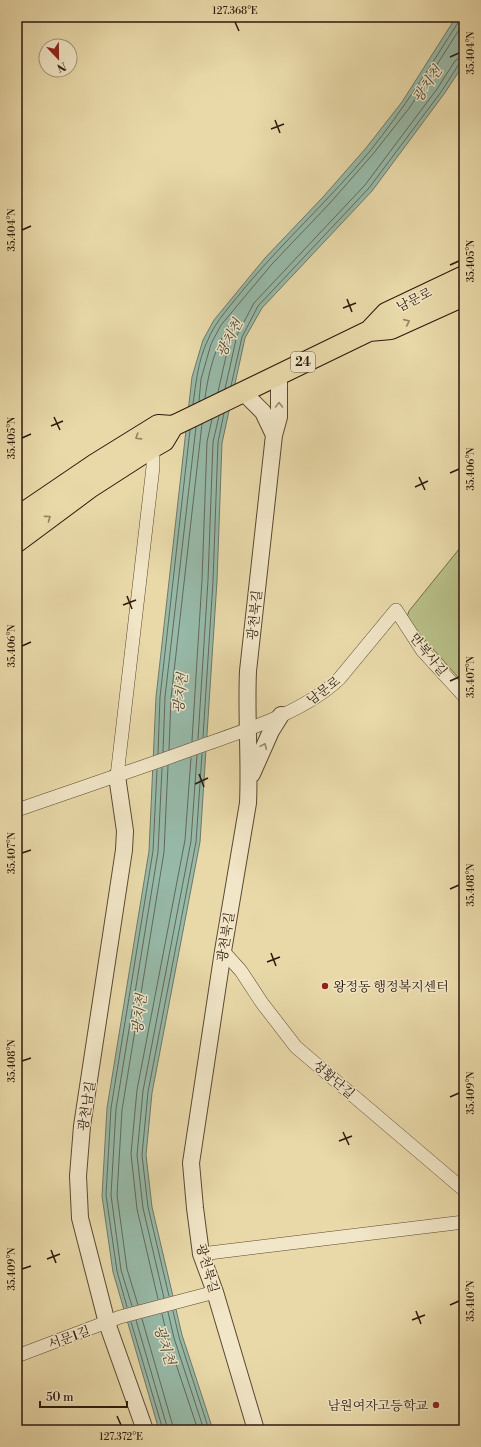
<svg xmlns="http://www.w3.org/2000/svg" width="481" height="1447" viewBox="0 0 481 1447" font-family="'Libre Bodoni','Noto Serif KR',serif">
	<rect width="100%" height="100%" fill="#e9d9a9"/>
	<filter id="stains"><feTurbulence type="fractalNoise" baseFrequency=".005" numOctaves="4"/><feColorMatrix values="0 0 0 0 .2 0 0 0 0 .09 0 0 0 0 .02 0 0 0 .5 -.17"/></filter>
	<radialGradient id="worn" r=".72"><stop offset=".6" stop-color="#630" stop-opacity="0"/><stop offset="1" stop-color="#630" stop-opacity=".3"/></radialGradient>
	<!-- green -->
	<path fill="#b8bf87" stroke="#726c4a" d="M464 543V684L410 623 407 617 409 611Z"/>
	<!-- water -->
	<path fill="#97baa9" stroke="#6c796a" d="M456 17H464V64L444 94 372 191 262 308 245 338 222 443 217 581 200 842 152 1093 146 1155 152 1207 182 1335 213 1430H159L113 1272 102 1196 107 1108 149 851 156 697 192 377 203 340 214 320 265 258 323 197 366 148 402 102Z"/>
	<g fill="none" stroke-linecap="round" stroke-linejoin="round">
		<!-- shore -->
		<path stroke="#62695a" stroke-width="1" d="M231 386 242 337 258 306 369 188 441 92 459 64 464 63
			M225 389 237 335 254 303 365 185 437 89 455 61 459 58 464 57
			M205 398C209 369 216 342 234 319L236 318 238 320 231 334 218 392
			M199 401 201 379 211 344 221 325 272 264 330 203 373 154 410 107 464 22
			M193 404C196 383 198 361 207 342 215 321 233 303 247 285 286 239 331 198 370 151 403 110 431 65 459 21L460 17
			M203 737 213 581 218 442 224 413
			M198 739 208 580 213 442 219 416
			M192 741 202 580 207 442 212 419
			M169 750 171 698 202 424
			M163 752 165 697 196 427
			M158 754 160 697 190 430
			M169 1296 148 1207 142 1155 148 1092 196 842 202 754
			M164 1298 143 1208 137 1155 143 1091 191 841 197 755
			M158 1299 137 1209 131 1154 137 1090 185 840 191 758
			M138 1305 127 1269 117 1195 122 1110 164 852 168 766
			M132 1306 121 1270 111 1195 116 1109 158 852 162 768
			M127 1307 117 1271 106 1195 111 1108 153 851 157 770
			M173 1311 179 1337 209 1430
			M168 1312 174 1338 204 1430
			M162 1314 168 1340 198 1430
			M142 1319 174 1430
			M136 1320 168 1430
			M131 1322 163 1430"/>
		<defs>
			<path id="minor" d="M117 776 153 467V456L150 449
				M17 810C77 789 138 769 198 747 243 731 303 713 339 679L396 610 422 650 464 696
				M223 951 241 971 262 1003 296 1047 464 1190
				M201 1254 464 1222
				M17 1356 120 1317 215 1292"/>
			<path id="tertiary" d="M243 392 263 412 274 435
				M252 774 271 731 281 715
				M117 776 125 831 124 850 82 1126 78 1176 80 1218 107 1323 145 1430
				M256 1430 215 1292 201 1254 195 1208 191 1163 223 951 248 803C250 759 246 715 248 671L274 435 279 417V374"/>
			<path id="primary" d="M369 331 386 313 464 276
				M17 517 95 464 158 425 173 426
				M17 542 91 487 150 449 164 441 173 426 369 331 391 329 464 296"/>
		</defs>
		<!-- minor casing -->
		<use href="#minor" stroke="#5b4833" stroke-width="14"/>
		<!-- tertiary casing -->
		<use href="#tertiary" stroke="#5b4833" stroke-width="18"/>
		<!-- primary casing -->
		<use href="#primary" stroke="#2c180c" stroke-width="22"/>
		<!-- minor -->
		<use href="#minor" stroke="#f1e6c7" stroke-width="13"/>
		<!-- tertiary -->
		<use href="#tertiary" stroke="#f1e6c7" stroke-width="16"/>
		<!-- primary -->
		<use href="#primary" stroke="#e9d9a9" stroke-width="20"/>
	</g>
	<!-- one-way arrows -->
	<defs><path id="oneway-chevron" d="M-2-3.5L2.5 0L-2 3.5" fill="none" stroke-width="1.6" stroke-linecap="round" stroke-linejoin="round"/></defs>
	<g stroke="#948262">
		<use href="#oneway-chevron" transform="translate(407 322) rotate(-24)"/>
		<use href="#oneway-chevron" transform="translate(138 437) rotate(148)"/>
		<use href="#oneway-chevron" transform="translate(48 518) rotate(-36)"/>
	</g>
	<g stroke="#988973">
		<use href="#oneway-chevron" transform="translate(279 405) rotate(-90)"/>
		<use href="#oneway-chevron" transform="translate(264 746) rotate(-66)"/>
	</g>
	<!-- ticks -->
	<path fill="none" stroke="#2c180c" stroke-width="1.5" d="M235 22 239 31M450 57 459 53M275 120 280 133M271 129 284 124M22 230 31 226M450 265 459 261M347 299 352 312M343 308 356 303M54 417 60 430M51 426 63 421M22 438 31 434M450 473 459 469M419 477 425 490M415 487 428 481M127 596 132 609M123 605 136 600M22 646 31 642M450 681 459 677M199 774 204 787M195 784 208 778M22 853 31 850M450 889 459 885M271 953 276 966M267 962 280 957M22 1061 31 1058M450 1097 459 1093M343 1132 349 1145M339 1141 352 1136M51 1250 56 1263M47 1259 60 1254M22 1269 31 1266M450 1305 459 1301M416 1311 421 1324M412 1320 425 1315M117 1416 121 1425"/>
	<!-- markers -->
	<g fill="#8f2418" stroke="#f1e6c7" stroke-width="1.5">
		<circle cx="325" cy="986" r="4"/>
		<circle cx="436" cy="1405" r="4"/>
	</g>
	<g text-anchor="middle" stroke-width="3" stroke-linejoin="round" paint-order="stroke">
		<!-- shield labels -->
		<rect fill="#f1e6c7" stroke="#675644" stroke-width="1" x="291" y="352" width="24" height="20" rx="3"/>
		<g font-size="12" font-weight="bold" fill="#2c180c">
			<text x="303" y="366">24</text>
		</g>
		<!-- street labels -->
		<g font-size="13" fill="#2c180c" stroke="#f1e6c7">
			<text transform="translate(414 299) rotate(-26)" y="5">남문로</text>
			<text transform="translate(254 615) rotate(-84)" y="5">광천북길</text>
			<text transform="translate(429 654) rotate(51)" y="5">만복사길</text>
			<text transform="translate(323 690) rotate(-37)" y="5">남문로</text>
			<text transform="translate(225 937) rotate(-81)" y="5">광천북길</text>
			<text transform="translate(334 1079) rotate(41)" y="5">성황단길</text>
			<text transform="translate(86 1106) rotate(-81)" y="5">광천남길</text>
			<text transform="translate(208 1268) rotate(74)" y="5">광천북길</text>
			<text transform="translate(69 1337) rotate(-20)" y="5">서문1길</text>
		</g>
		<!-- poi labels -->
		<g font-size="13" fill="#2c180c" stroke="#f1e6c7" text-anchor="start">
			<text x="333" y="991">왕정동 행정복지센터</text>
			<text x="428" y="1410" text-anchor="end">남원여자고등학교</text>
		</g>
		<!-- water labels -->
		<g font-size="14" font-style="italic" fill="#4c493b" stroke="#f1e6c7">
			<text transform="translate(427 84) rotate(-56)" y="5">광치천</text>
			<text transform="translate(229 338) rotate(-62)" y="5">광치천</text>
			<text transform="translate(180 693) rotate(-83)" y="5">광치천</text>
			<text transform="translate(139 1014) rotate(-83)" y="5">광치천</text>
			<text transform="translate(165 1345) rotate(73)" y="5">광치천</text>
		</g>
	</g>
	<!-- margin -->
	<rect width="481" height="1447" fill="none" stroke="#e9d9a9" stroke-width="44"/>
	<!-- north arrow -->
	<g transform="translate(58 58) rotate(158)"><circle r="19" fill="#f1e6c7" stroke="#a2947c"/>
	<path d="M0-3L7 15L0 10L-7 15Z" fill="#8f2418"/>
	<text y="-6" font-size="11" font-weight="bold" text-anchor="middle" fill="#2c180c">N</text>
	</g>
	<!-- scale -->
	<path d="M40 1401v6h87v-6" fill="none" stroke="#2c180c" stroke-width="2"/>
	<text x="46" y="1401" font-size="12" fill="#2c180c" stroke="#f1e6c7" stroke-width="3" paint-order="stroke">50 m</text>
	<rect x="22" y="22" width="437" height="1403" fill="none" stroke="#2c180c" stroke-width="1.5"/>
	<g font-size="10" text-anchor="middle" fill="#2c180c">
		<text x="235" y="14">127.368°E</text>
		<text transform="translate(470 53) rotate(-90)" y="4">35.404°N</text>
		<text transform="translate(11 230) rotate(-90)" y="4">35.404°N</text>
		<text transform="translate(470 261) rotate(-90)" y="4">35.405°N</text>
		<text transform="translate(11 438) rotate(-90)" y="4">35.405°N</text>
		<text transform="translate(470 469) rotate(-90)" y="4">35.406°N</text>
		<text transform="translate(11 646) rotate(-90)" y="4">35.406°N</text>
		<text transform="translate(470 677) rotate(-90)" y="4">35.407°N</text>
		<text transform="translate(11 853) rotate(-90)" y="4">35.407°N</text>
		<text transform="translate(470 885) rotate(-90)" y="4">35.408°N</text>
		<text transform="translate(11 1061) rotate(-90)" y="4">35.408°N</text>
		<text transform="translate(470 1093) rotate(-90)" y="4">35.409°N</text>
		<text transform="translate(11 1269) rotate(-90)" y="4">35.409°N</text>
		<text transform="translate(470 1301) rotate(-90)" y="4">35.410°N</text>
		<text x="121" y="1440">127.372°E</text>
	</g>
	<rect width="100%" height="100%" filter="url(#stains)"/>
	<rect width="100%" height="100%" fill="url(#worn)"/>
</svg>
